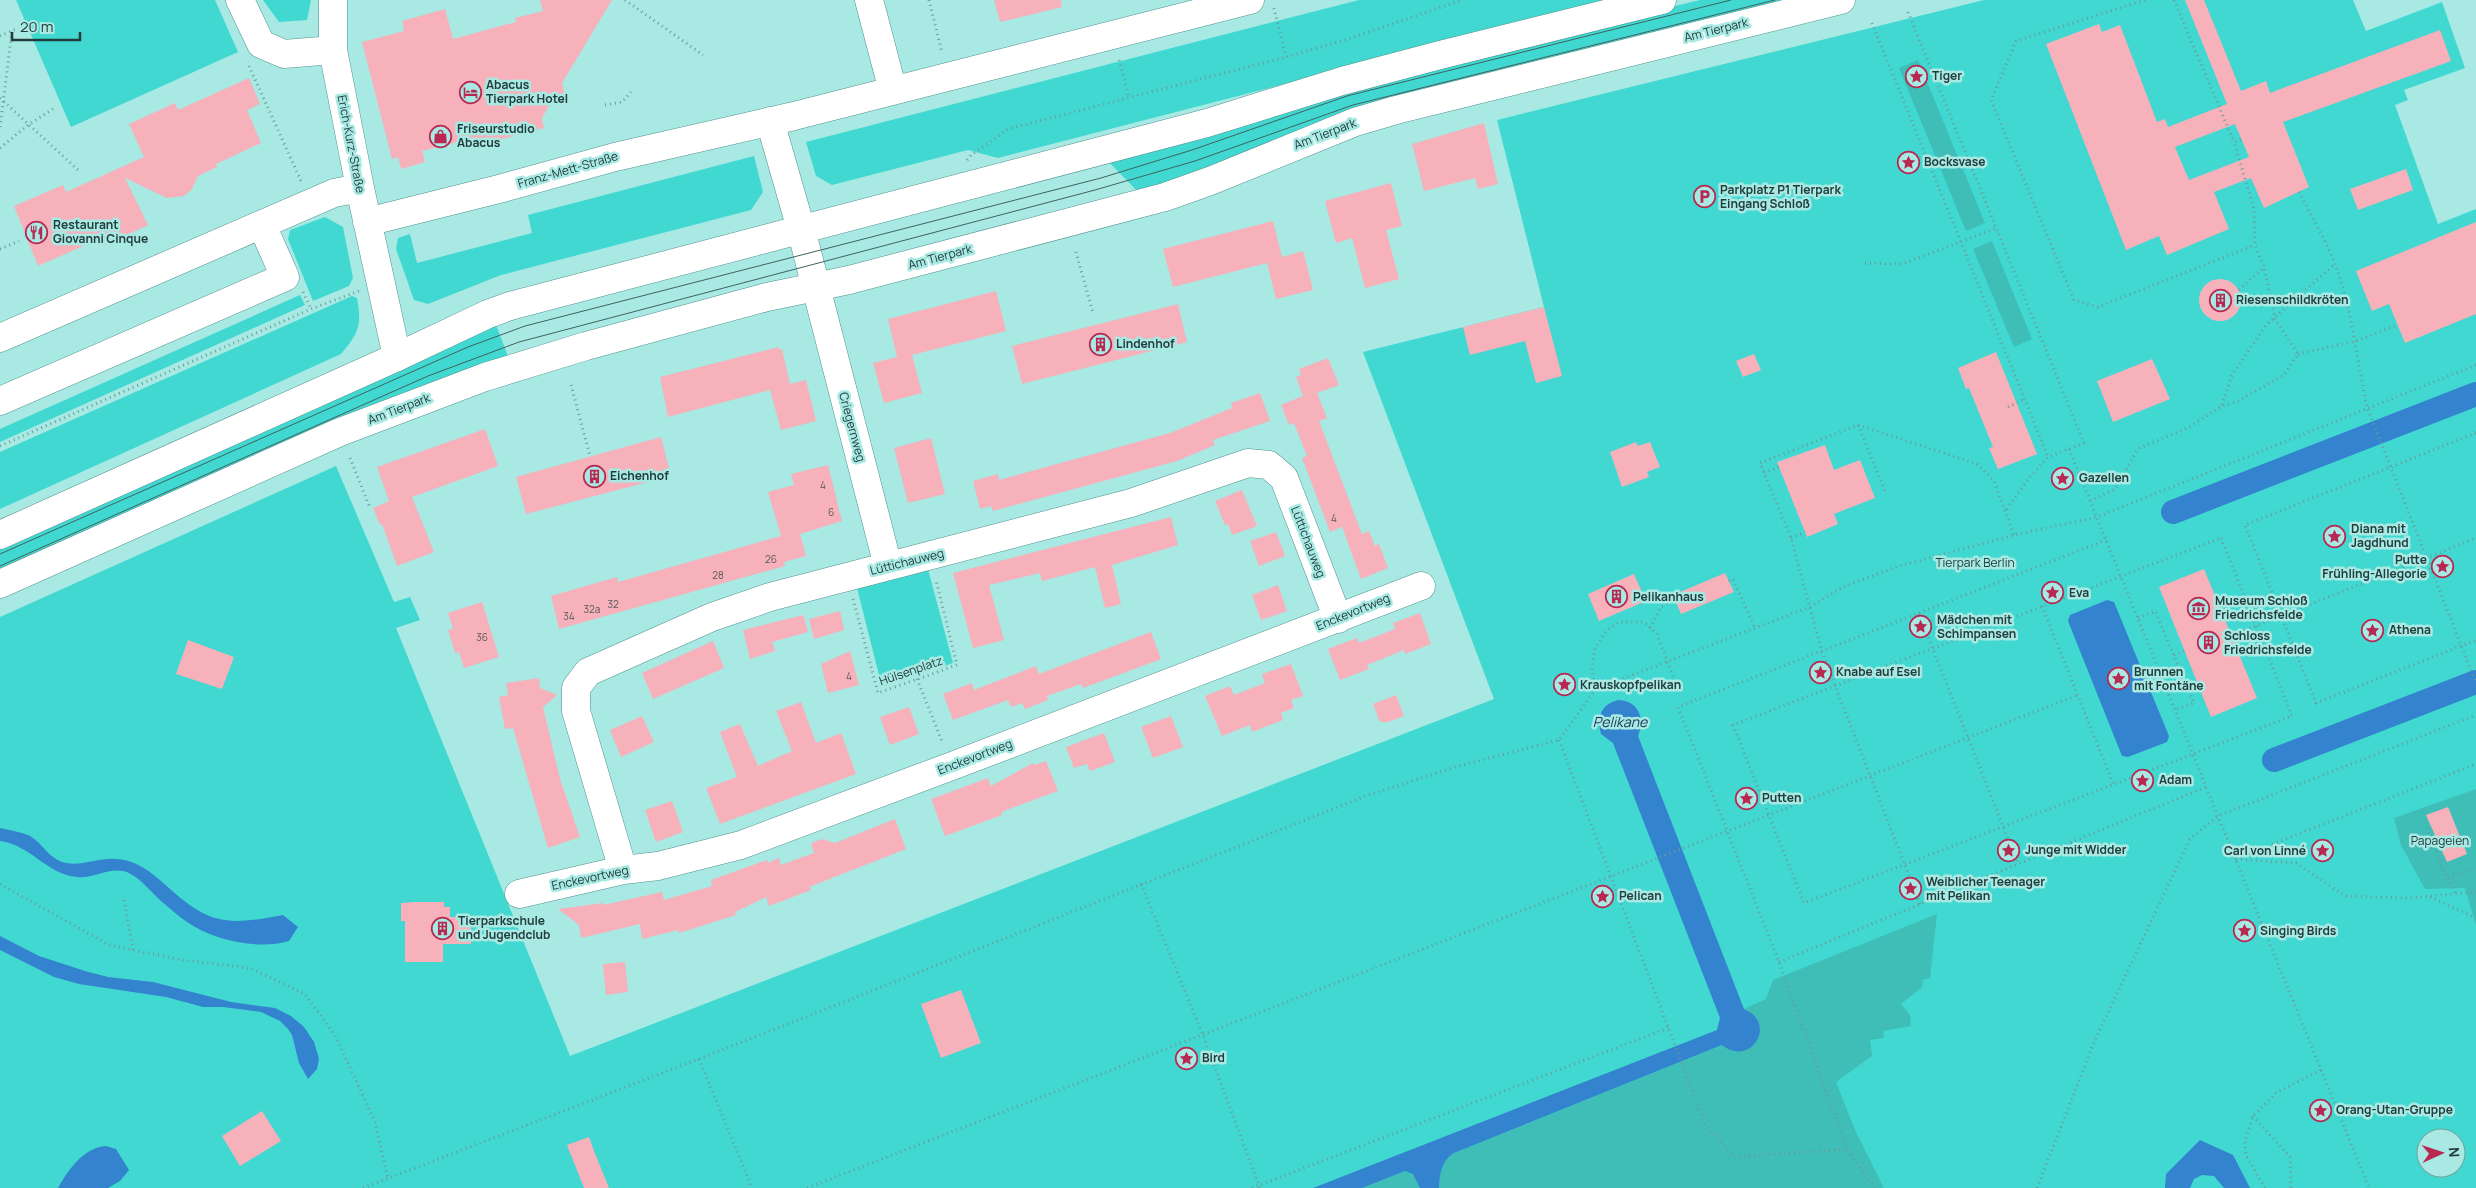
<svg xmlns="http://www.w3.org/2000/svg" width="2476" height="1188" viewBox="0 0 2476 1188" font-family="Manrope,sans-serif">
	<rect width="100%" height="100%" fill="#a8e9e4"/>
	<!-- green -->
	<path fill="#41d8d1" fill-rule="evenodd" d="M16 0H215L238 52 71 127Z
		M263 0H311L307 20 279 22Z
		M1359 0H1609L998 158 968 150 832 185 816 176 806 142Z
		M1700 0H1795L1140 194 1106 159 1481 53Z
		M1984 0H2353L2366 31 2442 2 2465 68 2404 90 2408 100 2395 105 2438 224 2476 209V1188H0V617L336 466 394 602 410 597 420 620 396 628 570 1056 1494 699 1363 352 1544 307 1497 120ZM2426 1138H2456V1168H2426Z
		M754 156 763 192 751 210 501 275 428 304 414 300 396 249 398 238 410 234 417 263 532 233 528 215Z
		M325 217 343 227 353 278 349 286 313 301 288 239 290 230Z
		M300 295 305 305 0 442V429Z
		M352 296 357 298C362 325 359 333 341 354L0 509V452Z
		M495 322 509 359 0 572V546Z
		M928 569 953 663 882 687 857 588Z"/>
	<!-- forest -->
	<path fill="#3ebeb7" d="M1918 60 1985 223 1966 231 1899 68Z
		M1992 241 2032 339 2014 347 1973 249Z
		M2476 789V925L2465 888 2425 889 2401 845 2394 818Z
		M1937 914 1930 978 1923 980 1922 987 1901 1004 1910 1015 1911 1026 1883 1031 1884 1038 1870 1040 1872 1056 1836 1082 1855 1130 1884 1188H1439C1440 1174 1441 1161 1454 1153L1723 1045 1734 1051 1749 1011 1744 1009 1766 999 1773 980Z
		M1405 1171C1415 1174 1418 1178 1420 1188H1362Z"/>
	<!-- water -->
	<path fill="#3483ce" d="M2107 600 2114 602 2169 736 2167 742 2128 757 2122 756 2068 621 2070 615Z
		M1618 700C1639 701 1645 718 1638 736L1744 1009C1778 1023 1751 1068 1722 1045L1454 1153C1441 1161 1440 1174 1439 1188H1420L1413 1174 1405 1171 1362 1188H1313L1717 1030 1720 1018 1613 743 1601 734C1597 717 1600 705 1618 700Z
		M0 828C9 830 21 832 30 836 42 843 48 857 62 862 85 869 105 851 134 863 147 868 160 880 170 889 211 926 230 925 283 915L298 927 289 941C259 950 214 941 187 922 178 916 170 908 161 901 151 892 142 880 129 873 112 865 95 879 77 877 46 874 31 845 0 841Z
		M0 936 39 956 85 971 108 977 153 982 231 1002 275 1008 291 1016 304 1027 314 1042 319 1059 317 1069 308 1079 299 1063 292 1035 288 1029 280 1021 261 1012 223 1007H203L166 997 79 984 54 977 0 950Z
		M2200 1140 2233 1155 2250 1188H2224L2214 1176 2202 1175 2194 1179 2190 1188H2165L2166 1174Z
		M106 1146 116 1149 129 1170 120 1181 108 1188H58C69 1169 83 1148 106 1146Z"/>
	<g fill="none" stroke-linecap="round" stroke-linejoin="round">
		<!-- canal -->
		<path stroke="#3483ce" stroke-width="24" d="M2173 512 2476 394
			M2274 760 2476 682"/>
	</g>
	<!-- building -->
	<path fill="#f7b1ba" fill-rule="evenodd" d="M540 0H612L562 83 566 100 550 104 542 118 544 128 479 145 477 137 422 151 425 162 401 169 398 157 392 159 362 42 404 31 402 21 445 9 453 39 516 22 515 18 543 11Z
		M994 0H1061L1062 7 1000 22Z
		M2185 0H2204L2241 91 2266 81 2270 93 2440 30 2451 61 2283 122 2309 187 2264 208 2251 178 2214 192 2229 229 2167 255 2159 236 2126 250 2046 44 2099 24 2102 32 2120 25 2157 122 2165 119 2168 127 2227 104ZM2235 124 2249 157 2189 180 2175 147Z
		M249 78 260 104 247 110 261 143 216 164 217 167 198 176 192 189 184 196 167 198 125 178 148 225 103 246 99 239 38 266 14 206 63 185 66 192 144 157 129 124 175 103 178 110Z
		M1484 123 1498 184 1478 189 1475 178 1424 191 1412 144Z
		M2406 169 2413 190 2358 210 2350 189Z
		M1391 183 1402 226 1386 230 1399 279 1365 288 1352 238 1336 243 1325 201Z
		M1273 221 1282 257 1303 251 1313 290 1276 299 1267 263 1173 287 1163 249Z
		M2476 222V314L2405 343 2389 304 2372 311 2356 271Z
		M2199 300a21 21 0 1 1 42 0a21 21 0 1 1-42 0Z
		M996 291 1006 331 912 355 922 393 884 403 873 363 897 357 888 319Z
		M1178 304 1187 342 1022 384 1012 346Z
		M1544 307 1562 376 1536 383 1525 341 1470 355 1463 327Z
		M779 347V350L782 349 790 384 806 380 816 421 781 430 770 390 668 417 660 377Z
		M1996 352 2037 454 1998 469 1989 448 1993 447 1969 388 1966 389 1958 368Z
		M1754 354 1761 370 1743 377 1736 361Z
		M1328 358 1339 385 1317 393 1327 418 1319 421 1362 534 1369 531 1375 546 1379 544 1388 568 1361 579 1342 527 1330 532 1302 458 1307 456 1294 423 1289 425 1281 405 1303 396 1296 377 1301 375 1299 369Z
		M2152 359 2170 399 2113 422 2097 381Z
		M1260 393 1270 421 1213 440 1215 445 1177 461 993 511 991 506 980 509 973 481 998 474 999 480 1170 433 1232 408 1231 403Z
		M485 429 498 466 412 497 434 552 397 566 382 524 380 525 373 508 389 501 377 467Z
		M661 437 671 476 526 514 516 477Z
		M931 438 945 494 908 503 894 448Z
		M1636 442 1638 446 1650 442 1660 467 1647 472 1649 477 1622 487 1610 452Z
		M1825 445 1834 470 1860 460 1875 498 1834 514 1838 524 1807 537 1777 462Z
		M828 465 842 521 800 534 806 556 784 562 785 566 559 629 551 596 617 577 618 582 781 536 768 492 794 485 791 474Z
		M1242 490 1257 526 1232 535 1228 524 1225 525 1215 501Z
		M1171 517 1178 545 1112 565 1121 604 1105 608 1095 567 1042 581 1040 573 989 585 1004 640 973 648 953 573Z
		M1276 532 1285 556 1259 566 1250 541Z
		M2204 569 2257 698 2211 717 2159 587Z
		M1725 573 1734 592 1681 614 1673 595Z
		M1634 574 1646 601 1599 621 1588 594Z
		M1278 585 1287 611 1261 620 1252 595Z
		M482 602 499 657 464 668 459 652 455 653 448 630 453 629 448 613Z
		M840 611 844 630 814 639 809 619Z
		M1420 613 1431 644 1405 654 1404 650 1367 665 1369 669 1340 680 1328 649 1357 638 1359 643 1395 629 1393 623Z
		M803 615 808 632 772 642 775 651 750 659 743 630Z
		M1151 632 1161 659 1083 688 1081 684 1047 696 1048 700 1025 709 1022 703 1011 707 1008 700 953 720 943 694 972 683 974 690 1036 666 1039 674Z
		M188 640 234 657 222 689 176 674Z
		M713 641 724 668 653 699 642 673Z
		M850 651 859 685 828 693 821 664Z
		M1291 664 1303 696 1291 700 1294 708 1281 713 1283 720 1252 732 1250 725 1222 736 1205 696 1230 686 1234 695 1265 683 1262 674Z
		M539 678 540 688 557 695 543 707 560 779 580 837 548 848 513 728 505 729 499 697 508 695 506 683Z
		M1396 695 1404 716 1388 722H1380L1373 704Z
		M801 702 816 743 841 733 856 774 720 824 706 788 737 777 720 732 740 724 758 766 792 751 776 711Z
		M909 707 919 734 890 745 880 717Z
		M642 716 654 742 621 757 610 730Z
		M1171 716 1183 747 1153 758 1141 727Z
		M1104 733 1115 762 1090 771 1087 764 1074 768 1066 747Z
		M1046 761 1058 791 1001 812 1002 815 945 836 931 799 988 778 991 786 1033 763 1034 765Z
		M672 801 683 832 656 842 645 810Z
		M2448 807 2467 854 2447 862 2426 815Z
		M895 819 906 849 809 887 811 890 769 906 766 897 735 912 736 915 679 933 678 930 642 939 640 924 581 938 579 925 558 909 603 903V905L662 892 664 900 712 886 711 880 767 860 768 863 779 858 781 865 814 853 811 843 822 839 835 843Z
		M414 902H444V907H450V917H471V944H443V962H405V921H401V903Z
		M625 962 628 992 606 995 603 964Z
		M961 990 981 1043 941 1058 921 1004Z
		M262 1111 281 1141 240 1166 222 1136Z
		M589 1137 594 1151 609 1188H584L567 1145Z"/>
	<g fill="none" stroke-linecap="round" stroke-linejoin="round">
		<defs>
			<path id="minor" d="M240 0 261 44 284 54 333 50
				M333 0V50L360 188 397 357
				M869 0 893 91
				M770 121 801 229 888 566
				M367 222 499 189 615 157 794 116 1250 0
				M0 338 334 193 360 188
				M0 401 285 277 262 225
				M623 870 576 711V688L588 672 712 617 770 597 1131 503 1248 463 1269 465 1284 478 1338 619
				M519 894 623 870 658 866 741 845 952 766 1421 586"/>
			<path id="major" d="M0 535 397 357 488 314 510 306 1207 123 1342 81 1440 55 1662 0
				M0 584 340 432 485 377 586 346 767 297 849 280 1165 197 1210 181 1355 122 1396 110 1841 0"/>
		</defs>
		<!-- minor casing -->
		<use href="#minor" stroke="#53928e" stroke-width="29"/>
		<!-- major casing -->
		<use href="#major" stroke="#53928e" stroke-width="29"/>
		<!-- path -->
		<path stroke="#6b9b98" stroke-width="3" stroke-dasharray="1 4" stroke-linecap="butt" d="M625 0 703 55
			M929 0 942 53
			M2145 0 2016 41 1991 100 2074 300 2098 307 2255 245
			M2174 0 2234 142
			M1274 8 1286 57
			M1908 12 2084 443 2048 457 2030 477 2006 510
			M1872 23 2048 457
			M0 36 18 28
			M1119 60 1129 98
			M249 66 301 181
			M0 98 78 170
			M605 105 622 102 631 92
			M0 127 12 31
			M0 148 28 125 53 109
			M967 160 971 155 1008 129 1286 57 1345 40 1462 0
			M2299 192C2311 216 2326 240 2335 264 2352 310 2357 359 2367 407L2476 683
			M0 249 19 241
			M1076 252 1093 313
			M1865 263 1902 264 1997 228
			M2239 290 2264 267 2255 245 2254 209 2234 142 2241 139
			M303 292 311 309
			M2298 354 2356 341 2398 325
			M571 385 590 456
			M2222 405 2232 375 2266 325 2335 264
			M2008 407 2025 399
			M1858 425 1886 493
			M2476 433 2245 525 2316 703 2476 640
			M0 446 311 309 359 291
			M2069 449 2369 1188
			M350 458 370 508
			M1764 473 1779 467
			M2090 501 2115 489 2138 449 2189 427 2222 406 2236 402 2284 375 2298 354 2275 319 2264 267
			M1791 538 1805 532
			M2221 538 2292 716 1804 903 1733 725Z
			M1729 581 1733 579 1755 628
			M853 599 878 693 957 665 936 580
			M2042 606 2114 786
			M1919 614 2018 864
			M2138 618 2155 611 2194 703 2175 710
			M1650 628 1661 607 1675 600
			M2231 636 2476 538
			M2174 655 2184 651
			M917 679 943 744
			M1596 689 1592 670 1595 648 1607 630 1619 622H1644L1657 634 1676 684
			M1559 740 1705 1124 1734 1157 1847 1149
			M2425 823 2445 874 2456 894
			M2235 859 2476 764
			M2236 859 2296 863 2345 896 2408 898 2476 892
			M2448 878 2476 868
			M0 884 109 945 182 960 250 968 305 994 336 1037 375 1122 388 1179
			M1141 884 1203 1035 1260 1188
			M2430 897 2476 918
			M124 900 133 950
			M1920 904 1822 652 1791 538 1760 463 1858 425 1977 464 1994 481 2014 535
			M1779 962 2206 787
			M699 1059 752 1188
			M2253 1116 2290 1157 2291 1188
			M363 1188 699 1059 1366 796 1455 767 1559 740 1596 689 1810 607 1843 587 1899 566 2014 535 2097 517 2476 365
			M807 1188 2078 695
			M1252 1188 1668 1028
			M1875 1188 1847 1149 1779 962 1678 707 2106 540
			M2037 1188 2095 1040 2190 839 2218 816 2476 715
			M2265 1188 2246 1155 2245 1142 2253 1116 2276 1093 2321 1070"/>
		<!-- minor -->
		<use href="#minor" stroke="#fff" stroke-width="28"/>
		<!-- major -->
		<use href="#major" stroke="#fff" stroke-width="28"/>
		<!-- tram -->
		<path stroke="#3f6260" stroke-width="1" d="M0 554 468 347 525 326 1101 178 1192 150 1347 96 1731 0
			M0 566 428 376 519 342 1095 190 1195 161 1353 105 1775 0"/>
	</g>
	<!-- icons -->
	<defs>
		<symbol id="sight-ring" viewBox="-11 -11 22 22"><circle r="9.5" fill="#a8e9e4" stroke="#b82851" stroke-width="1.5"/><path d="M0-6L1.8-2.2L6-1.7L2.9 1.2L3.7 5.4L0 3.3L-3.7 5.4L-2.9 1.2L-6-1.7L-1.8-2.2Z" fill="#b82851"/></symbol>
		<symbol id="hotel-ring" viewBox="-11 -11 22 22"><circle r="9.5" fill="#a8e9e4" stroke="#b82851" stroke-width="1.5"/><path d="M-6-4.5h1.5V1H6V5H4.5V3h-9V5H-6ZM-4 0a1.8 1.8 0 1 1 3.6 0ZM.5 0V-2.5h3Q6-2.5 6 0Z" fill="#b82851"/></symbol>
		<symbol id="shop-ring" viewBox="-11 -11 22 22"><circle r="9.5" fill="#a8e9e4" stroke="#b82851" stroke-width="1.5"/><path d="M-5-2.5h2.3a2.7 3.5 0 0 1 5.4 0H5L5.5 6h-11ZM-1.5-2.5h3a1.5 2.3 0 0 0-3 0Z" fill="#b82851"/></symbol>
		<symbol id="parking-ring" viewBox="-11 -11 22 22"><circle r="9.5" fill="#a8e9e4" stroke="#b82851" stroke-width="1.5"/><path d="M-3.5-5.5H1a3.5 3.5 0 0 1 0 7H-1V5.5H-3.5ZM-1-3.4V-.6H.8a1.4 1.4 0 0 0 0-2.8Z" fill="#b82851"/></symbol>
		<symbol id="restaurant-ring" viewBox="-11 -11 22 22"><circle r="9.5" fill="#a8e9e4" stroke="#b82851" stroke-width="1.5"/><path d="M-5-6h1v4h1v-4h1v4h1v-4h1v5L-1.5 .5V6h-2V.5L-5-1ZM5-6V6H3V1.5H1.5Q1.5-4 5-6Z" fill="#b82851"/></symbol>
		<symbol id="building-ring" viewBox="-11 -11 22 22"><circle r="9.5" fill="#a8e9e4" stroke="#b82851" stroke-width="1.5"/><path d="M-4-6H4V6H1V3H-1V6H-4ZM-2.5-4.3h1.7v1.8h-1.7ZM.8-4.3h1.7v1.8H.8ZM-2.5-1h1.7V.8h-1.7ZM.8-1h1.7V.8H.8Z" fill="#b82851"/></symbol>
		<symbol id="museum-ring" viewBox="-11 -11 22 22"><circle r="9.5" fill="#a8e9e4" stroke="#b82851" stroke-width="1.5"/><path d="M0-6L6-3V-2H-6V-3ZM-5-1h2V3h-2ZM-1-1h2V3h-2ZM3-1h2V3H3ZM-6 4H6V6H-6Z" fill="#b82851"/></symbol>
	</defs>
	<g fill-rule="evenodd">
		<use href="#sight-ring" x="1904" y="64" width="25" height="25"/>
		<use href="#hotel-ring" x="458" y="80" width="25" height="25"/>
		<use href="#shop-ring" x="428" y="124" width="25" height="25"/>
		<use href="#sight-ring" x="1896" y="150" width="25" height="25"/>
		<use href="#parking-ring" x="1692" y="184" width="25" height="25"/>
		<use href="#restaurant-ring" x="24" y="220" width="25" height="25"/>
		<use href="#building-ring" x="2208" y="288" width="25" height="25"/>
		<use href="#building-ring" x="1088" y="332" width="25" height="25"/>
		<use href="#building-ring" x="582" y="464" width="25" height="25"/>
		<use href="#sight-ring" x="2050" y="466" width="25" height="25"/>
		<use href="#sight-ring" x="2322" y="524" width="25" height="25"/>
		<use href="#sight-ring" x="2430" y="554" width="25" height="25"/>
		<use href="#sight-ring" x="2040" y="580" width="25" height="25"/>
		<use href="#building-ring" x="1604" y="584" width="25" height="25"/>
		<use href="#museum-ring" x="2186" y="596" width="25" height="25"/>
		<use href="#sight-ring" x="1908" y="614" width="25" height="25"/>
		<use href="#sight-ring" x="2360" y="618" width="25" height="25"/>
		<use href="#building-ring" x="2196" y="630" width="25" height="25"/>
		<use href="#sight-ring" x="1808" y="660" width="25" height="25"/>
		<use href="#sight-ring" x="2106" y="666" width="25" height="25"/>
		<use href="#sight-ring" x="1552" y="672" width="25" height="25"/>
		<use href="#sight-ring" x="2130" y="768" width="25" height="25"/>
		<use href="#sight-ring" x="1734" y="786" width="25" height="25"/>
		<use href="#sight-ring" x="1996" y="838" width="25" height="25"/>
		<use href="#sight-ring" x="2310" y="838" width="25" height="25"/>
		<use href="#sight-ring" x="1898" y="876" width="25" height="25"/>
		<use href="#sight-ring" x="1590" y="884" width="25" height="25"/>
		<use href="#building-ring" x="430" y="916" width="25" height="25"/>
		<use href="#sight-ring" x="2232" y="918" width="25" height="25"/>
		<use href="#sight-ring" x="1174" y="1046" width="25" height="25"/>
		<use href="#sight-ring" x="2308" y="1098" width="25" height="25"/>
	</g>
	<g text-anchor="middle" stroke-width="5" stroke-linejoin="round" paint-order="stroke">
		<!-- number labels -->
		<g font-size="10" fill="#57595b">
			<text x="823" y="489">4</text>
			<text x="831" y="516">6</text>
			<text x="1334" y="522">4</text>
			<text x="771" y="563">26</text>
			<text x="718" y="579">28</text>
			<text x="613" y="608">32</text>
			<text x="592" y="613">32a</text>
			<text x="569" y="620">34</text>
			<text x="482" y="641">36</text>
			<text x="849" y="680">4</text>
		</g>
		<!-- street labels -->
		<g font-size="12" fill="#223c3b" stroke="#a8e9e4">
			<text transform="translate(1716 30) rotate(-14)" y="4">Am Tierpark</text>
			<text transform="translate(1325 134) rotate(-21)" y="4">Am Tierpark</text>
			<text transform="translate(351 144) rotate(79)" y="4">Erich-Kurz-Straße</text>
			<text transform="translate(568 170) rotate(-16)" y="4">Franz-Mett-Straße</text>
			<text transform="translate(940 257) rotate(-15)" y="4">Am Tierpark</text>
			<text transform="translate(399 409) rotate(-21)" y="4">Am Tierpark</text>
			<text transform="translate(852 427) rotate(75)" y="4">Criegernweg</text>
			<text transform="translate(1308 542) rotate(69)" y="4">Lüttichauweg</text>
			<text transform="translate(907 562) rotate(-14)" y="4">Lüttichauweg</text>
			<text transform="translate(1353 612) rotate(-22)" y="4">Enckevortweg</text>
			<text transform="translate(911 671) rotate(-19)" y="4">Hülsenplatz</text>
			<text transform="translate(975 757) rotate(-21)" y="4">Enckevortweg</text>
			<text transform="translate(590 878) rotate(-12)" y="4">Enckevortweg</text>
		</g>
		<!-- poi labels -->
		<g font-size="12" font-weight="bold" fill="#223c3b" stroke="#a8e9e4" text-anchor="start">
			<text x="1932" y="80">Tiger</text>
			<text x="486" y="89">Abacus<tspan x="486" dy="14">Tierpark Hotel</tspan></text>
			<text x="457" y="133">Friseurstudio<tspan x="457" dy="14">Abacus</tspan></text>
			<text x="1924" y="166">Bocksvase</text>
			<text x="1720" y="194">Parkplatz P1 Tierpark<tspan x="1720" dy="14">Eingang Schloß</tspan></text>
			<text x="53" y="229">Restaurant<tspan x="53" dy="14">Giovanni Cinque</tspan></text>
			<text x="2236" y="304">Riesenschildkröten</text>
			<text x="1116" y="348">Lindenhof</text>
			<text x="610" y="480">Eichenhof</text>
			<text x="2079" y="482">Gazellen</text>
			<text x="2351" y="533">Diana mit<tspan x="2351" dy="14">Jagdhund</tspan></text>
			<text x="2427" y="564" text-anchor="end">Putte<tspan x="2427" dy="14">Frühling-Allegorie</tspan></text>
			<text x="2069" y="597">Eva</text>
			<text x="1633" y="601">Pelikanhaus</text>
			<text x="2215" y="605">Museum Schloß<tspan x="2215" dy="14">Friedrichsfelde</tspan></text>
			<text x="1937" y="624">Mädchen mit<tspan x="1937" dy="14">Schimpansen</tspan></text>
			<text x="2389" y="634">Athena</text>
			<text x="2224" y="640">Schloss<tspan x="2224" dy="14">Friedrichsfelde</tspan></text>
			<text x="1836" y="676">Knabe auf Esel</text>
			<text x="2134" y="676">Brunnen<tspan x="2134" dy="14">mit Fontäne</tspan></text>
			<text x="1580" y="689">Krauskopfpelikan</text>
			<text x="2159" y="784">Adam</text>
			<text x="1762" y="802">Putten</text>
			<text x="2025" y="854">Junge mit Widder</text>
			<text x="2306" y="855" text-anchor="end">Carl von Linné</text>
			<text x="1926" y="886">Weiblicher Teenager<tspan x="1926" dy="14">mit Pelikan</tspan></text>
			<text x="1619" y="900">Pelican</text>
			<text x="458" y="925">Tierparkschule<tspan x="458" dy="14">und Jugendclub</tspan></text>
			<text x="2260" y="935">Singing Birds</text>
			<text x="1202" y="1062">Bird</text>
			<text x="2336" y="1114">Orang-Utan-Gruppe</text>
		</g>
		<!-- park labels -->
		<g font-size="12" fill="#213c3b" stroke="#a8e9e4">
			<text x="1975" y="567">Tierpark Berlin</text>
			<text x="2440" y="845">Papageien</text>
		</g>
		<!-- water labels -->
		<g font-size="14" font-style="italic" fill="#153554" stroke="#a8e9e4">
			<text x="1620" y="727">Pelikane</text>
		</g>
	</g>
	<!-- north arrow -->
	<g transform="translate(2441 1153) rotate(87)"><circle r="24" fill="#a8e9e4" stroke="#72a4a0"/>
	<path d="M0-4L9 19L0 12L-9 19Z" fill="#b82851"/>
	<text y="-8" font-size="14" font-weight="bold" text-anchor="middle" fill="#223c3b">N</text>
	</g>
	<!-- scale -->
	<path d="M12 32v8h68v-8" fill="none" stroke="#223c3b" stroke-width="2.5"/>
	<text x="20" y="32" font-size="15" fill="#223c3b" stroke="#a8e9e4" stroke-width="4" paint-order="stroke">20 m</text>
</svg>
